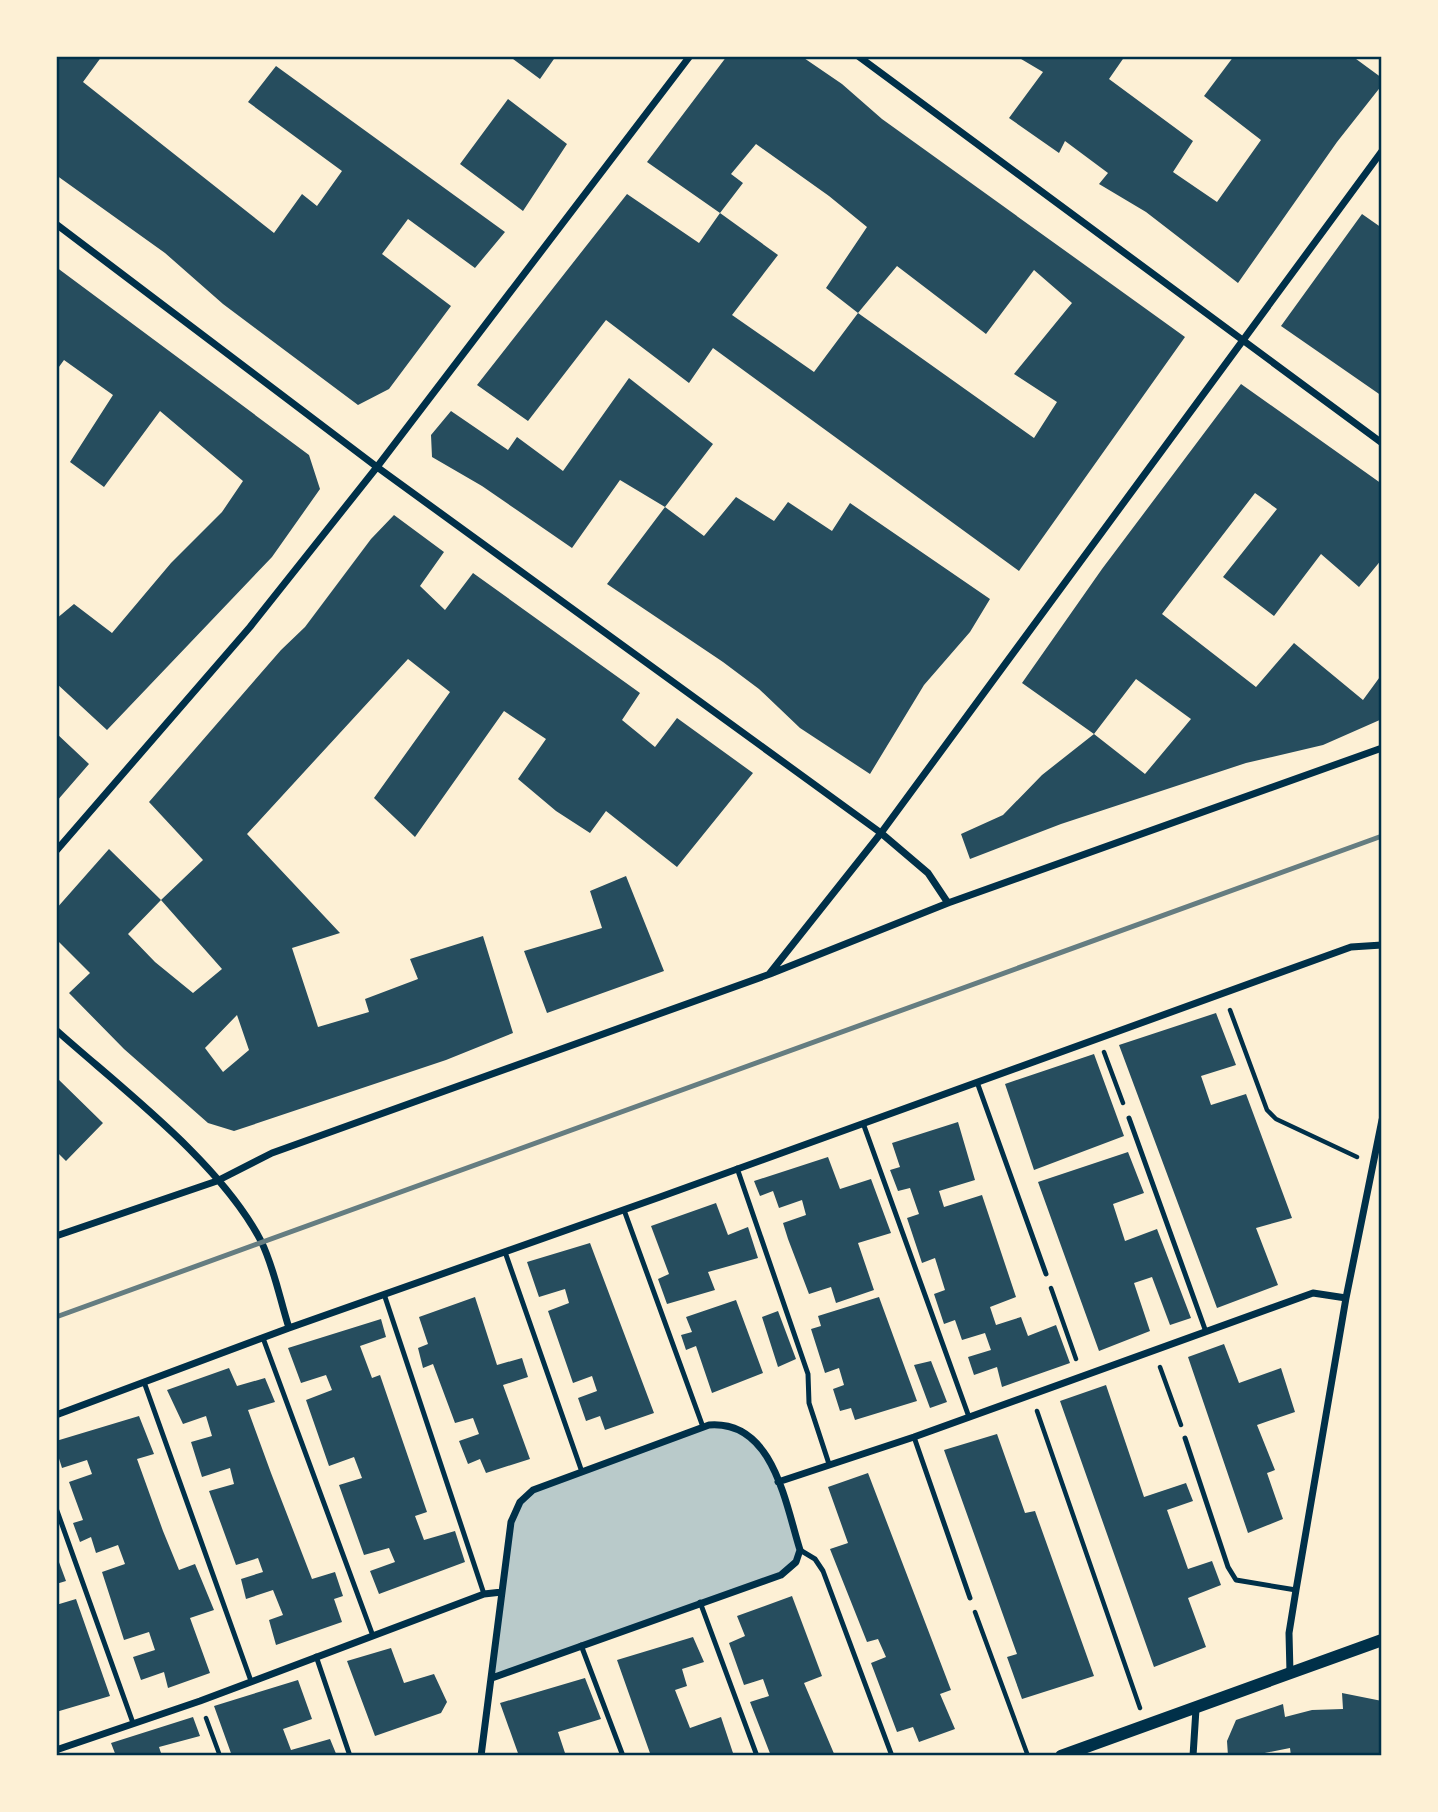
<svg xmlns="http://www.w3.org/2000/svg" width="1438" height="1812" viewBox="0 0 1438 1812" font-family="'Playfair Display',serif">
	<rect width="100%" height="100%" fill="#fdf0d5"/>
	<!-- green -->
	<path fill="#b9caca" d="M703 1427C714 1427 731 1424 741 1429 769 1441 791 1521 800 1550L789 1569 492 1678 511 1522 520 1502 533 1490Z"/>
	<!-- building -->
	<path fill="#264d5e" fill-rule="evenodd" d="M56 56H102L83 82 274 233 302 194 317 206 342 171 248 102 276 66 505 232 475 268 408 219 382 254 451 306 389 389 358 405 223 304 165 253 56 175Z
		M509 56H556L540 79Z
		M727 56H801L842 84 882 119 1185 337 1019 571 713 348 689 383 606 320 528 421 477 385 627 194 699 243 720 213 778 255 732 315 814 372 858 313 826 288 867 227 829 196 756 144 731 174 743 183 720 213 647 162ZM897 266 986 334 1034 270 1072 303 1014 374 1057 402 1034 438 858 313Z
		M1016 56H1125L1109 79 1193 141 1173 172 1217 202 1261 140 1204 96 1234 56H1352L1382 78V85L1337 142 1238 283 1146 212 1099 184 1108 173 1065 141 1059 153 1009 118 1043 72Z
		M508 99 567 144 523 211 460 164Z
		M1362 214 1382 228V396L1281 326Z
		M56 267 309 455 320 489 272 557 107 730 56 683V619L74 604 112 633 171 563 222 512 243 481 160 411 104 487 70 462 113 395 64 360 56 371Z
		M629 378 713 444 665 507 620 480 572 548 482 486 432 457 431 435 451 411 508 450 517 437 563 471Z
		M1241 384 1382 484V559L1359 587 1321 554 1274 616 1223 577 1277 509 1255 493 1162 614 1256 687 1294 643 1363 700 1382 674V719L1323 745 1246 763 1061 824 970 859 961 834 1003 815 1042 775 1094 734 1145 774 1191 719 1136 679 1094 734 1022 683 1102 569Z
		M736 497 774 521 788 502 832 531 850 503 990 599 970 632 924 685 870 774 800 728 759 689 723 662 607 584 665 507 704 536Z
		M394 515 444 552 420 586 445 610 473 573 640 693 622 720 655 747 677 718 753 773 677 867 606 811 590 833 556 811 518 779 546 739 504 711 415 837 374 798 450 692 408 659 247 834 340 933 292 948 318 1027 369 1012 365 999 418 979 410 959 483 936 513 1033 446 1060 234 1131 208 1123 124 1049 69 993 90 973 56 939V909L109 849 161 900 203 860 149 802 281 650 305 627 371 539ZM161 900 222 969 193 993 155 962 128 934ZM237 1015 249 1050 223 1072 205 1048Z
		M56 733 89 764 56 802Z
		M626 876 664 971 547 1013 524 951 602 928 590 891Z
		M1216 1013 1236 1065 1201 1076 1211 1105 1246 1094 1292 1218 1256 1228 1278 1285 1217 1308 1119 1045Z
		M1094 1054 1124 1136 1034 1170 1005 1084Z
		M56 1077 103 1123 66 1161 56 1151Z
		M958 1122 975 1180 939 1191 944 1207 982 1195 1016 1297 990 1307 996 1325 1021 1317 1028 1336 1056 1325 1070 1363 1002 1387 997 1367 974 1375 968 1357 991 1350 985 1333 962 1340 955 1320 944 1324 934 1294 945 1290 935 1258 922 1263 907 1218 919 1214 910 1188 898 1191 890 1170 900 1167 892 1143Z
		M1128 1152 1144 1193 1113 1204 1125 1241 1157 1229 1191 1318 1170 1325 1152 1277 1134 1283 1150 1331 1099 1351 1038 1182Z
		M828 1157 840 1189 871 1179 891 1233 858 1243 874 1290 836 1303 831 1287 809 1294 788 1239 783 1223 806 1215 802 1200 779 1208 773 1191 760 1196 754 1181Z
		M716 1203 728 1235 748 1227 758 1258 708 1272 715 1290 667 1304 658 1279 669 1274 651 1226Z
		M590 1243 654 1413 605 1430 600 1416 586 1421 578 1398 597 1391 592 1376 573 1383 548 1311 569 1303 565 1289 539 1297 527 1262Z
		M475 1297 497 1365 522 1358 528 1377 503 1385 530 1459 486 1473 480 1459 468 1464 459 1441 479 1434 473 1418 455 1423 433 1364 423 1368 418 1348 428 1344 419 1317Z
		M879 1297 917 1401 855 1420 851 1408 840 1411 833 1389 844 1385 839 1368 825 1373 811 1329 821 1326 818 1316Z
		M736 1300 763 1373 712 1393 696 1346 686 1350 681 1335 692 1332 686 1317Z
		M778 1311 796 1359 778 1367 762 1317Z
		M381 1319 386 1337 360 1346 372 1378 380 1375 427 1512 415 1516 424 1540 455 1531 465 1562 379 1594 370 1571 395 1562 389 1548 364 1555 339 1485 362 1478 354 1457 329 1466 306 1400 332 1390 326 1375 301 1383 288 1348Z
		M1224 1344 1239 1383 1281 1368 1295 1412 1257 1425 1275 1470 1267 1473 1283 1519 1248 1533 1188 1357Z
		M931 1361 947 1402 930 1408 914 1365Z
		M229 1368 237 1386 265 1378 275 1402 248 1410 271 1473 312 1579 335 1572 343 1596 334 1599 342 1622 276 1645 269 1620 283 1615 273 1590 246 1599 241 1579 263 1572 258 1558 236 1565 209 1491 234 1484 230 1468 202 1477 191 1442 212 1436 206 1416 183 1424 167 1390Z
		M1106 1385 1144 1497 1186 1483 1193 1501 1167 1510 1188 1569 1212 1561 1221 1585 1188 1598 1206 1647 1154 1667 1060 1401Z
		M139 1416 154 1454 137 1459 163 1531 179 1570 195 1564 214 1610 190 1618 210 1673 168 1688 164 1672 141 1680 133 1657 155 1650 149 1632 124 1640 102 1572 125 1564 118 1545 96 1553 91 1537 80 1542 73 1523 83 1520 69 1482 92 1474 87 1460 62 1468 56 1449V1441Z
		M997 1434 1025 1513 1035 1511 1094 1676 1022 1699 1007 1657 1017 1654 944 1450Z
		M868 1473 951 1690 940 1694 955 1729 919 1742 913 1727 897 1732 871 1663 886 1657 878 1639 867 1642 830 1549 848 1543 828 1487Z
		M56 1554 66 1581 56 1584Z
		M792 1596 822 1676 804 1683 835 1756H771L750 1702 769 1696 763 1679 744 1685 729 1643 745 1636 737 1616Z
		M76 1599 110 1696 56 1712V1605Z
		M693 1637 704 1662 682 1669 687 1686 675 1690 690 1728 721 1717 734 1756H651L617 1660Z
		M391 1648 404 1683 434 1674 447 1702 441 1713 375 1736 347 1661Z
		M585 1678 601 1719 558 1732 566 1756H519L500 1703Z
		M298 1680 312 1719 283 1729 291 1750 330 1739 337 1756H232L214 1706Z
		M1342 1693 1382 1701V1756H1291L1290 1748 1250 1756H1228L1227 1741 1236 1720 1283 1704 1285 1717 1312 1710 1343 1709Z
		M193 1717 200 1736 159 1747 162 1756H116L111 1743Z"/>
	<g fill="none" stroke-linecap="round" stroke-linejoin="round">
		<!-- path -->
		<path stroke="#003049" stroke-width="4.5" d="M1230 1010 1267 1110 1276 1119 1357 1157
			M1104 1052 1123 1103
			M1051 1288 1076 1359
			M1160 1367 1181 1425
			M1037 1411 1140 1708
			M975 1612 1028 1756
			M206 1718 220 1756"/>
		<!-- service -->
		<path stroke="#003049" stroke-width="5" d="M977 1082 1046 1274
			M1129 1118 1206 1332
			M863 1123 969 1417
			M737 1168 808 1374 809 1403 829 1464
			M624 1210 703 1427
			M505 1252 582 1472
			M384 1294 484 1594
			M263 1338 373 1636
			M144 1382 251 1681
			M914 1437 970 1598
			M1185 1438 1228 1567 1236 1580 1296 1590
			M56 1508 133 1723
			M800 1550 815 1559 823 1571 892 1756
			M700 1602 757 1756
			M581 1645 623 1756
			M316 1656 350 1756"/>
		<!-- minor -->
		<path stroke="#003049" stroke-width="7" d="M858 56 1382 443
			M56 224 377 467 881 833 928 873 948 903
			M56 851 250 627 377 467 690 56
			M770 973 881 833 1382 151
			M56 1030C122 1089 220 1162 261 1241 274 1267 280 1300 289 1328
			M56 1236 217 1181 272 1153 770 974 948 903 1382 748
			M56 1415 289 1328 660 1197 1351 947 1382 945
			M778 1482 914 1437 1313 1293 1346 1298
			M1290 1673 1289 1633 1296 1590 1346 1298 1382 1120
			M56 1750 200 1701 484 1594 502 1592
			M481 1756 511 1522 520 1502 533 1490 709 1425C773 1420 785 1502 800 1550L796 1562 781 1575 492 1678
			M1193 1756 1196 1709"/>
		<!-- tertiary -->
		<path stroke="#003049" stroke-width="12" d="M1061 1756 1382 1640"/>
		<!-- rail -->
		<path stroke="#657d81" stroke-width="5" d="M56 1317 1382 836"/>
	</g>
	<!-- border -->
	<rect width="1438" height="1812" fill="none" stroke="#fdf0d5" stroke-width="116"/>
	<rect x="58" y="58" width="1322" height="1696" fill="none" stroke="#003049" stroke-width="2.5"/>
</svg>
